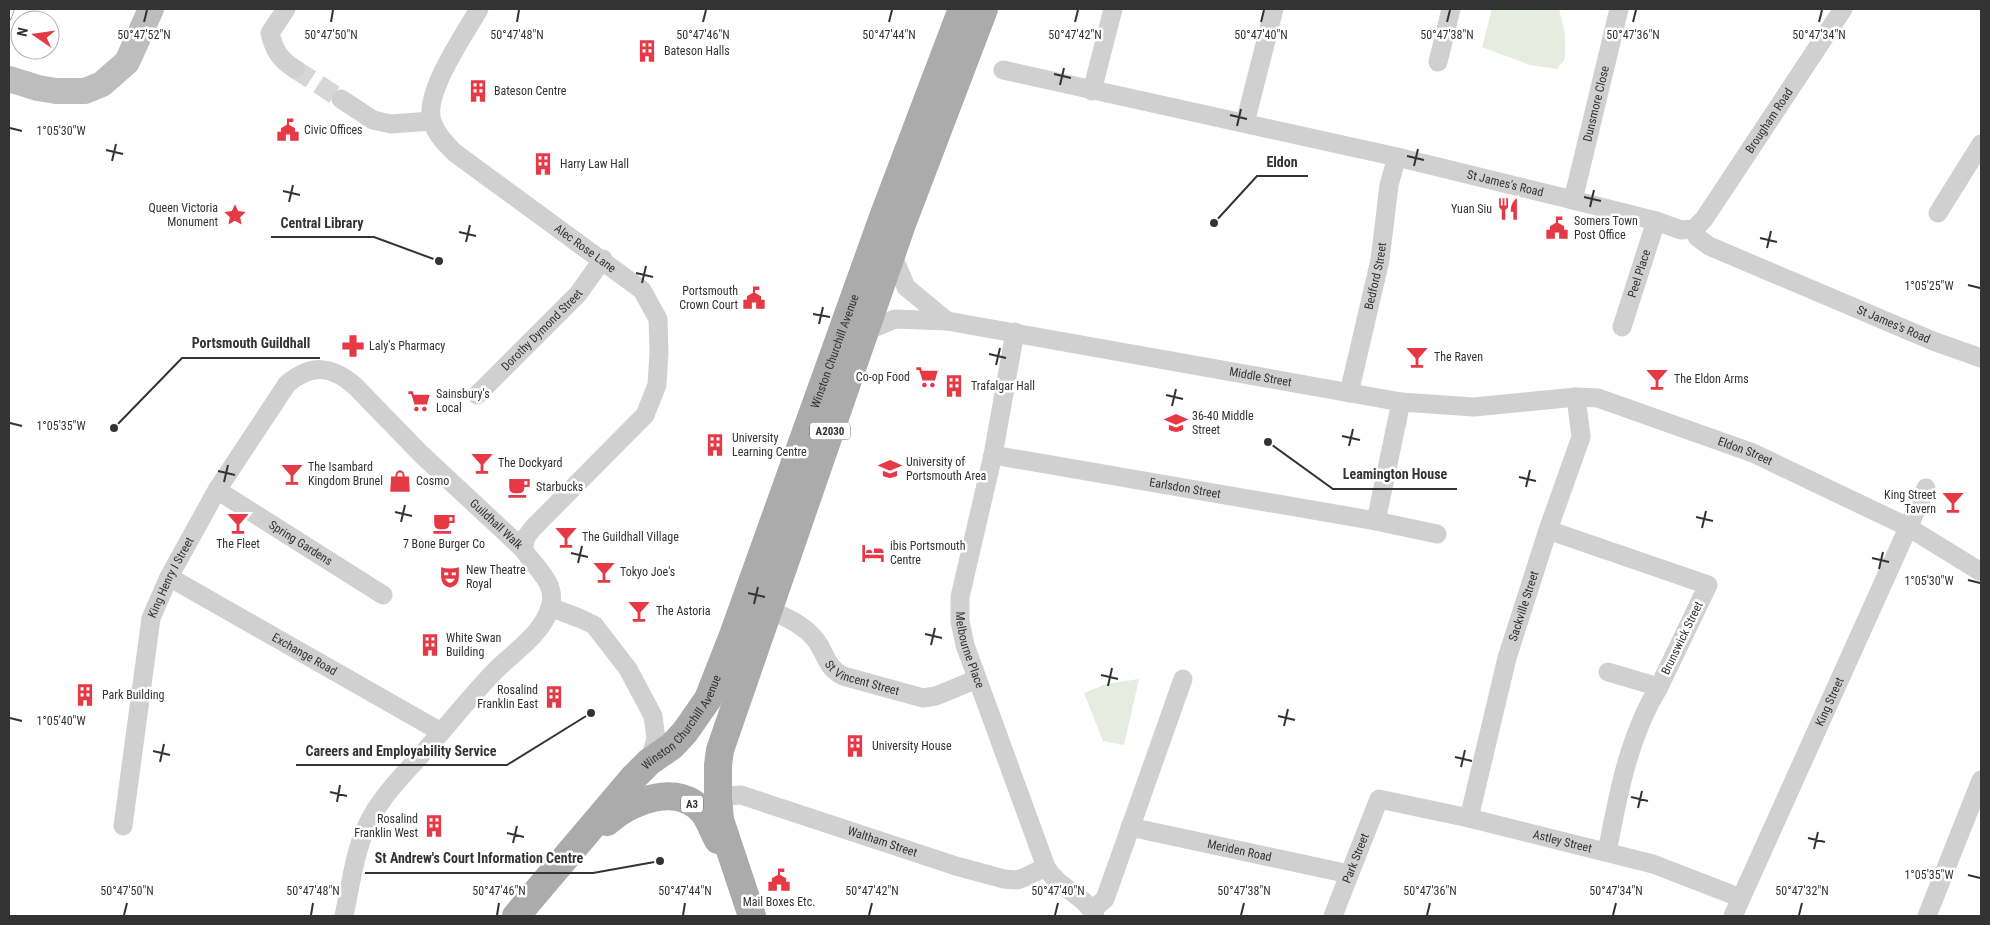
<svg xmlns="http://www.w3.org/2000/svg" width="1990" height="925" viewBox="0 0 1990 925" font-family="'Roboto Condensed',sans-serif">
	<rect width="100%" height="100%" fill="#fff"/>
	<!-- green -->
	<path fill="#e6ecdf" d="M1492 9H1559L1565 34V59L1557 69 1530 65 1482 47Z
		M1139 679 1124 745 1103 741 1084 693 1106 684Z"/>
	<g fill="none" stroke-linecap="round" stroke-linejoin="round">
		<!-- street-tunnel -->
		<path stroke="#d6d6d6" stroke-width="19" stroke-dasharray="19 9" stroke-linecap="butt" d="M295 69 341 99"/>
		<!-- street -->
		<g stroke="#d0d0d0" stroke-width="19">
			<path d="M286 9 270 33C274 50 280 60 295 69"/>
			<path id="s1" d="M479 9C465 34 423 93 432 121 436 134 445 143 455 153L642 290 658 319 659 352 657 385 645 415 533 528 526 537 523 549"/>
			<path d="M1438 62 1451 9"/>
			<path id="s2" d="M1003 70 1397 157 1573 200 1656 221 1681 230 1694 229 1704 219 1843 9"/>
			<path d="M1092 91 1113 9"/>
			<path d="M341 99 373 120 391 124 431 121"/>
			<path d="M1245 123 1274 9"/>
			<path id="s3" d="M1573 200 1619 9"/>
			<path d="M1938 213 1981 144"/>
			<path id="s4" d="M1694 229 1697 237 1709 246 1933 341 1981 358"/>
			<path d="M892 254 906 287 947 321"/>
			<path id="s5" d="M1622 327 1656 221"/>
			<path id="s6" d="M864 332 895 319 947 321 1401 402 1474 407 1576 397 1598 398 1753 453 1908 527 1981 572"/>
			<path id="s7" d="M1015 332 993 455 960 597V621L965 645 1046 867C1059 889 1085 895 1095 916"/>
			<path id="s8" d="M1349 393 1380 260 1389 185 1397 157"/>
			<path id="s9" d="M477 395 578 294 603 259"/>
			<path id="s10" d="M993 455 1376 521 1437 534"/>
			<path id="s11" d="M217 490 383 595"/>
			<path d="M1376 521 1401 402"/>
			<path d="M1548 530 1708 585 1659 687C1628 737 1618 796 1607 852"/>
			<path id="s12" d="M169 577 441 732"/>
			<path d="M550 607 579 618 594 625 628 669 653 716 656 739 649 762"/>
			<path id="s13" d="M768 609C785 617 803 624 815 639 827 654 825 667 843 676L923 698 936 696 977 679"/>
			<path d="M1608 672 1659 687"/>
			<path id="s14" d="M718 797 741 795 956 866 1004 879 1017 880 1023 878 1046 867"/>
			<path id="s15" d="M1469 818 1507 658 1548 530 1581 437 1576 397"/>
			<path id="s16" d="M123 826 151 618 169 577 217 490 287 384C311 364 331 365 355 386L421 454 523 549C535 568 558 583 550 608 541 636 512 653 493 673 471 696 451 721 430 745 406 773 376 799 363 835 353 861 350 889 344 916"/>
			<path id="s17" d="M1130 827 1349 874"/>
			<path d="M1092 910 1105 899 1183 679"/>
			<path id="s18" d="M1333 916 1379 799 1469 818 1653 864 1741 898"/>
			<path id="s19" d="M1733 916 1926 488"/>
			<path d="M1927 916 1981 780"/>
		</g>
		<!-- secondary -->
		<path stroke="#bdbdbd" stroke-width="26" d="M9 79 38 88 56 91H85L102 84 127 62 151 9"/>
		<!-- primary -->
		<g stroke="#ababab" stroke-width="28">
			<path d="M607 822C631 801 679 781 704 813 710 821 713 832 718 840"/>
			<path id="s20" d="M516 916 633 778 649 762 672 746 685 732 708 699 732 638 883 217 962 9"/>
			<path d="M752 916 720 820 718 797V765L720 750 902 224 984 9"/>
		</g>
		<defs>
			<path id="rail" d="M9 18 12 9"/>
		</defs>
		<!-- rail casing -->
		<use href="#rail" stroke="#888" stroke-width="5.5"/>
		<!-- rail -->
		<use href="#rail" stroke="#fff" stroke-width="4" stroke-dasharray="11" stroke-linecap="butt"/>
	</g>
	<!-- ticks -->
	<path fill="none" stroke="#333" stroke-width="2" d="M144 22 147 10M331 22 333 10M517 22 519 10M703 22 706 10M889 22 892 10M1075 22 1078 10M1261 22 1264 10M1447 22 1450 10M1633 22 1636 10M1819 22 1822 10M1054 74 1071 78M1060 85 1064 68M1230 115 1247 119M1237 126 1241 109M10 128 22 131M106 150 123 154M1407 156 1424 160M112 161 116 144M1414 166 1418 149M283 191 300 195M1584 197 1601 201M289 202 293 185M1590 207 1594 190M459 232 476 236M1760 238 1777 242M466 242 470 225M1767 248 1771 231M636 273 653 277M642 283 646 266M1968 285 1980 288M813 314 830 317M819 324 823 307M989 354 1006 358M996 365 1000 348M1166 395 1183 399M1172 406 1176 389M10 423 22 426M1342 436 1360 440M1349 446 1353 429M218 471 235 475M1519 477 1536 481M224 482 228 465M1526 487 1530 470M395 512 412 516M1696 517 1713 521M401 522 405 505M1702 528 1706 511M571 553 588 557M1872 558 1889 562M578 563 582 546M1879 569 1883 552M1968 580 1980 583M748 593 765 597M754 604 758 587M925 634 942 638M931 645 935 628M1101 675 1118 679M1108 686 1112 668M1278 716 1295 720M10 718 22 721M1284 726 1288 709M153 751 170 755M1455 757 1472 761M160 762 164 744M1461 767 1465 750M330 792 347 796M1631 797 1648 801M337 802 340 785M1638 808 1642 791M507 833 524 837M1808 838 1825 842M513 843 517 826M1814 849 1818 832M1968 875 1980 878M124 915 127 903M311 915 313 903M497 915 499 903M683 915 685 903M869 915 872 903M1055 915 1058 903M1241 915 1244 903M1427 915 1430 903M1613 915 1616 903M1799 915 1802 903"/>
	<!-- icons -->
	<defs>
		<symbol id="building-bare" viewBox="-9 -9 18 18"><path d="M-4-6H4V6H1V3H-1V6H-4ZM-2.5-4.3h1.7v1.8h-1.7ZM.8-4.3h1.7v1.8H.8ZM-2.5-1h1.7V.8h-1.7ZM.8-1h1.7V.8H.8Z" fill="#e63946" stroke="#fff" stroke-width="2.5" paint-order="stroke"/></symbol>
		<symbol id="civic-bare" viewBox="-9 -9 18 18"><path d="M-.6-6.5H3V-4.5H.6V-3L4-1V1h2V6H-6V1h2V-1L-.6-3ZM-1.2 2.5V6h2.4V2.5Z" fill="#e63946" stroke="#fff" stroke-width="2.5" paint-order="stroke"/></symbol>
		<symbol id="restaurant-bare" viewBox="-9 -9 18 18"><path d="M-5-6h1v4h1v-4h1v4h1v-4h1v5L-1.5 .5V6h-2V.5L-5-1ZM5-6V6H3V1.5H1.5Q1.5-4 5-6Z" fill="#e63946" stroke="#fff" stroke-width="2.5" paint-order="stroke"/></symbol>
		<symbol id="sight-bare" viewBox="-9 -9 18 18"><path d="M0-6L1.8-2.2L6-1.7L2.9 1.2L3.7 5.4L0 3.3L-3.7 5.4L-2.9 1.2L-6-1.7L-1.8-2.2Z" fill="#e63946" stroke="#fff" stroke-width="2.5" paint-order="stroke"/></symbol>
		<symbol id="pharmacy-bare" viewBox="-9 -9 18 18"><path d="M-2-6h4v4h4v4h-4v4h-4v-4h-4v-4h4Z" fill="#e63946" stroke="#fff" stroke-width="2.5" paint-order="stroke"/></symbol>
		<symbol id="bar-bare" viewBox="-9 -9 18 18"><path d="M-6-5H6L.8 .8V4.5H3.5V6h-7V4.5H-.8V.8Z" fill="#e63946" stroke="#fff" stroke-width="2.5" paint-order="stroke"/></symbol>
		<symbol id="supermarket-bare" viewBox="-9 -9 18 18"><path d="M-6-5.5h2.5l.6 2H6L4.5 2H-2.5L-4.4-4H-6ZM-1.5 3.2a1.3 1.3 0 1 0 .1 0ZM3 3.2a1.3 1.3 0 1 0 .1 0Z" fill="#e63946" stroke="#fff" stroke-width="2.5" paint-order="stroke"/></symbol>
		<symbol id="university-bare" viewBox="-9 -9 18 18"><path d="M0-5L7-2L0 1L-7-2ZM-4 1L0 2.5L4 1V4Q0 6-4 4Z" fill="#e63946" stroke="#fff" stroke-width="2.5" paint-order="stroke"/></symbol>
		<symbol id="shop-bare" viewBox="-9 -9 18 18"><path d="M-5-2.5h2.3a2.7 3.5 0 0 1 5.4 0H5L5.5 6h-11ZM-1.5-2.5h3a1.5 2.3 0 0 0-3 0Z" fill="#e63946" stroke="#fff" stroke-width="2.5" paint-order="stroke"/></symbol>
		<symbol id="cafe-bare" viewBox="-9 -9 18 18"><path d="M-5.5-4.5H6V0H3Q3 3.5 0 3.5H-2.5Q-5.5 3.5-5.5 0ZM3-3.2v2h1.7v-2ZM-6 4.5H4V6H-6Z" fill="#e63946" stroke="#fff" stroke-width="2.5" paint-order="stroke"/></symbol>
		<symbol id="hotel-bare" viewBox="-9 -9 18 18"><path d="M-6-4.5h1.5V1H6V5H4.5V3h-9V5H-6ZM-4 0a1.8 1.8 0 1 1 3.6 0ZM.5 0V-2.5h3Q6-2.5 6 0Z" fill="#e63946" stroke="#fff" stroke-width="2.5" paint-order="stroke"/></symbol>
		<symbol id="theatre-bare" viewBox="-9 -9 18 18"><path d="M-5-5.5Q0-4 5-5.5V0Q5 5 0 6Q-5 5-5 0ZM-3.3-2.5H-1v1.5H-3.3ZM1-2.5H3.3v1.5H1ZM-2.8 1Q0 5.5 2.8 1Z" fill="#e63946" stroke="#fff" stroke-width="2.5" paint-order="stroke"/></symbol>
	</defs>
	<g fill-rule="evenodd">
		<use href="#building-bare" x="631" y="35" width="32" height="32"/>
		<use href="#building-bare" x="462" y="75" width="32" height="32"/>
		<use href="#civic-bare" x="272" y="114" width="32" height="32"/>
		<use href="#building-bare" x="527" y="148" width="32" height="32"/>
		<use href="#restaurant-bare" x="1492" y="193" width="32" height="32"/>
		<use href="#sight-bare" x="219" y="199" width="32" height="32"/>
		<use href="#civic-bare" x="1541" y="212" width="32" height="32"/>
		<use href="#civic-bare" x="738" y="282" width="32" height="32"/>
		<use href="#pharmacy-bare" x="337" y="330" width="32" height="32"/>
		<use href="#bar-bare" x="1401" y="341" width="32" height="32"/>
		<use href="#supermarket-bare" x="911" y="361" width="32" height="32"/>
		<use href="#bar-bare" x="1641" y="363" width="32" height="32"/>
		<use href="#building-bare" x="938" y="370" width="32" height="32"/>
		<use href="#supermarket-bare" x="403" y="385" width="32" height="32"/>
		<use href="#university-bare" x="1160" y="407" width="32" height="32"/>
		<use href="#building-bare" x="699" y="429" width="32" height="32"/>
		<use href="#bar-bare" x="466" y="447" width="32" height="32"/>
		<use href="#university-bare" x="874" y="453" width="32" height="32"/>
		<use href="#bar-bare" x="276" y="458" width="32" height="32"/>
		<use href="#shop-bare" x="384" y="465" width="32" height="32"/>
		<use href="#cafe-bare" x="503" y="471" width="32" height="32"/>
		<use href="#bar-bare" x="1937" y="486" width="32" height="32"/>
		<use href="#bar-bare" x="222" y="507" width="32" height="32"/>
		<use href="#cafe-bare" x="428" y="507" width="32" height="32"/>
		<use href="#bar-bare" x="550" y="521" width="32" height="32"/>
		<use href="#hotel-bare" x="857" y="537" width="32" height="32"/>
		<use href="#bar-bare" x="588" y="556" width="32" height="32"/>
		<use href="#theatre-bare" x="434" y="561" width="32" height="32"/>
		<use href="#bar-bare" x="623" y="595" width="32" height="32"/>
		<use href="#building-bare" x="414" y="629" width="32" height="32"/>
		<use href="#building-bare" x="69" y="679" width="32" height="32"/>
		<use href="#building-bare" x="538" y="681" width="32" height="32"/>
		<use href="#building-bare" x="839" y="730" width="32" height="32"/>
		<use href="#building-bare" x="418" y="810" width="32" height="32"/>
		<use href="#civic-bare" x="763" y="864" width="32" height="32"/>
	</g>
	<g text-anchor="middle" stroke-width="5" stroke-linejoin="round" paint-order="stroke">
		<!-- shield labels -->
		<g fill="#fff" stroke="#707070" stroke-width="1">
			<rect x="810" y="422.5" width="40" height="17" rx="4"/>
			<rect x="681" y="795.5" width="22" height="17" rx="4"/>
		</g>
		<g font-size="11" font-weight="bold" fill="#333">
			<text x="830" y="435">A2030</text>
			<text x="692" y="808">A3</text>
		</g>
		<!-- poi labels -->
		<g font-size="12" fill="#333" stroke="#fff" text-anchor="start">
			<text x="664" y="55">Bateson Halls</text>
			<text x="494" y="95">Bateson Centre</text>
			<text x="304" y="134">Civic Offices</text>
			<text x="560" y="168">Harry Law Hall</text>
			<text x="218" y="212" text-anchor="end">Queen Victoria<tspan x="218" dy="14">Monument</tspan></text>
			<text x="1492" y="213" text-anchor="end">Yuan Siu</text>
			<text x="1574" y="225">Somers Town<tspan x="1574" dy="14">Post Office</tspan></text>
			<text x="738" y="295" text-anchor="end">Portsmouth<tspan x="738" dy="14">Crown Court</tspan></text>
			<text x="369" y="350">Laly's Pharmacy</text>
			<text x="1434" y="361">The Raven</text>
			<text x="910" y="381" text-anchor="end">Co-op Food</text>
			<text x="1674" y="383">The Eldon Arms</text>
			<text x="971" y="390">Trafalgar Hall</text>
			<text x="436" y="398">Sainsbury's<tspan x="436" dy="14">Local</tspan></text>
			<text x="1192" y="420">36-40 Middle<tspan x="1192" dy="14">Street</tspan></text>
			<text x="732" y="442">University<tspan x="732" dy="14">Learning Centre</tspan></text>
			<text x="906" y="466">University of<tspan x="906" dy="14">Portsmouth Area</tspan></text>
			<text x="498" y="467">The Dockyard</text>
			<text x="308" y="471">The Isambard<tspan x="308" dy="14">Kingdom Brunel</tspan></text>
			<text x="416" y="485">Cosmo</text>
			<text x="536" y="491">Starbucks</text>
			<text x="1936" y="499" text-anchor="end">King Street<tspan x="1936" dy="14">Tavern</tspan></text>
			<text x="582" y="541">The Guildhall Village</text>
			<text x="238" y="548" text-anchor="middle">The Fleet</text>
			<text x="444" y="548" text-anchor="middle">7 Bone Burger Co</text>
			<text x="890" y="550">ibis Portsmouth<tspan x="890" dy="14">Centre</tspan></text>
			<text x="466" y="574">New Theatre<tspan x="466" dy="14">Royal</tspan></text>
			<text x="620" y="576">Tokyo Joe's</text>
			<text x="656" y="615">The Astoria</text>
			<text x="446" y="642">White Swan<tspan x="446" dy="14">Building</tspan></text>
			<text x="538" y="694" text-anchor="end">Rosalind<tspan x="538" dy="14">Franklin East</tspan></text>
			<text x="102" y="699">Park Building</text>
			<text x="872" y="750">University House</text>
			<text x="418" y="823" text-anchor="end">Rosalind<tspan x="418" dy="14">Franklin West</tspan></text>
			<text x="779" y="906" text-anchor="middle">Mail Boxes Etc.</text>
		</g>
		<!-- street labels -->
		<g font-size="12" fill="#333" stroke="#fff">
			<text dy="4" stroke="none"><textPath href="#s3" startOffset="99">Dunsmore Close</textPath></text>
			<text dy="4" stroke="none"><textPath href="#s2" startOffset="842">Brougham Road</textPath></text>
			<text dy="4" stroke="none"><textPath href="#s2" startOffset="515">St James's Road</textPath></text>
			<text dy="4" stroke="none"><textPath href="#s1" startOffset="325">Alec Rose Lane</textPath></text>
			<text dy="4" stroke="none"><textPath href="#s5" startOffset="56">Peel Place</textPath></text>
			<text dy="4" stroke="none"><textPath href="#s8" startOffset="120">Bedford Street</textPath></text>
			<text dy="4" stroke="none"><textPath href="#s4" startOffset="224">St James's Road</textPath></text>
			<text dy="4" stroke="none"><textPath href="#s9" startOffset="92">Dorothy Dymond Street</textPath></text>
			<text dy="4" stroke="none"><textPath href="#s20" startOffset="661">Winston Churchill Avenue</textPath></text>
			<text dy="4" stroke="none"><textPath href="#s6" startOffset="404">Middle Street</textPath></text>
			<text dy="4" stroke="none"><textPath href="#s6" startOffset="901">Eldon Street</textPath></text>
			<text dy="4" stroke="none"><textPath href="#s10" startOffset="195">Earlsdon Street</textPath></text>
			<text dy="4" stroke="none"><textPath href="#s16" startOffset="755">Guildhall Walk</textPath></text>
			<text dy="4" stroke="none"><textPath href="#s11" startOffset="99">Spring Gardens</textPath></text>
			<text dy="4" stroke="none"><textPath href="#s16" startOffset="255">King Henry I Street</textPath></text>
			<text dy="4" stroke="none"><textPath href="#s15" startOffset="219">Sackville Street</textPath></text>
			<text transform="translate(1682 638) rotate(-64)" y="4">Brunswick Street</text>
			<text dy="4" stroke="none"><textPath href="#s7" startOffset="325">Melbourne Place</textPath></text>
			<text dy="4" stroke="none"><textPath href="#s12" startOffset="156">Exchange Road</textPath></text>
			<text dy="4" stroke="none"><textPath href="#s13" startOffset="122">St Vincent Street</textPath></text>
			<text dy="4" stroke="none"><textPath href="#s19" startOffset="235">King Street</textPath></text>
			<text dy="4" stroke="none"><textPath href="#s20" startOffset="256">Winston Churchill Avenue</textPath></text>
			<text dy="4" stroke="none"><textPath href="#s18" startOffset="314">Astley Street</textPath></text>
			<text dy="4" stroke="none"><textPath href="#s14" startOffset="172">Waltham Street</textPath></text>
			<text dy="4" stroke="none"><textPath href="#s17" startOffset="112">Meriden Road</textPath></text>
			<text dy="4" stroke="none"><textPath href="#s18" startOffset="62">Park Street</textPath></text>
		</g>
	</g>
	<g font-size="12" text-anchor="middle" fill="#333" stroke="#fff" stroke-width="5" stroke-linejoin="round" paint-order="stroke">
		<text x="144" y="39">50°47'52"N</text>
		<text x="517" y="39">50°47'48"N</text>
		<text x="703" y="39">50°47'46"N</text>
		<text x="889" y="39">50°47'44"N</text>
		<text x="1075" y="39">50°47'42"N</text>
		<text x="1633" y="39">50°47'36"N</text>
		<text x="1819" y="39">50°47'34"N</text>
		<text x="331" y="39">50°47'50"N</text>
		<text x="1261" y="39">50°47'40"N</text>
		<text x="1447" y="39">50°47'38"N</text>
		<text x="61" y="135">1°05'30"W</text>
		<text x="1929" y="290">1°05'25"W</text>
		<text x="61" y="430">1°05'35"W</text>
		<text x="1929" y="585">1°05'30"W</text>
		<text x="61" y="725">1°05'40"W</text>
		<text x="1929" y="879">1°05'35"W</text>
		<text x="127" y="895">50°47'50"N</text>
		<text x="313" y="895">50°47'48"N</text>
		<text x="499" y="895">50°47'46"N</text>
		<text x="685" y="895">50°47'44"N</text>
		<text x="872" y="895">50°47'42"N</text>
		<text x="1058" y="895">50°47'40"N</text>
		<text x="1244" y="895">50°47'38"N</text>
		<text x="1430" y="895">50°47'36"N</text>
		<text x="1616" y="895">50°47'34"N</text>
		<text x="1802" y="895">50°47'32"N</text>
	</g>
	<!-- callouts -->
	<path fill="none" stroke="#333" stroke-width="2" d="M1214 223L1257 176H1308M439 261L374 237H271M114 428L182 358H320M1268 442L1333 489H1457M591 713L507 765H296M660 861L593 873H365"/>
	<g fill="#333" stroke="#fff" stroke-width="2">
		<circle cx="1214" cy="223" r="5"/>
		<circle cx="439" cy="261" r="5"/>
		<circle cx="114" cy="428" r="5"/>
		<circle cx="1268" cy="442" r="5"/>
		<circle cx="591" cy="713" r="5"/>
		<circle cx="660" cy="861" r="5"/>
	</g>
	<g font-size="14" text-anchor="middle" font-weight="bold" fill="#333" stroke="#fff" stroke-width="5" stroke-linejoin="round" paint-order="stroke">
		<text x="1282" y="167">Eldon</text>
		<text x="322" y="228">Central Library</text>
		<text x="251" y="348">Portsmouth Guildhall</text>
		<text x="1395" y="479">Leamington House</text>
		<text x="401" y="756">Careers and Employability Service</text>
		<text x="479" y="863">St Andrew's Court Information Centre</text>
	</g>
	<!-- border -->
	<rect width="1990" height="925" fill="none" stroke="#333333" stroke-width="20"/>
	<!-- north arrow -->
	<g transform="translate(35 35) rotate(283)"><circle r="24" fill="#ffffff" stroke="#adadad"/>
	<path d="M0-4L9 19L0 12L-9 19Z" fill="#e63946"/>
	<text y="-8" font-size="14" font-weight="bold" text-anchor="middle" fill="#333333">N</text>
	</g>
</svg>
